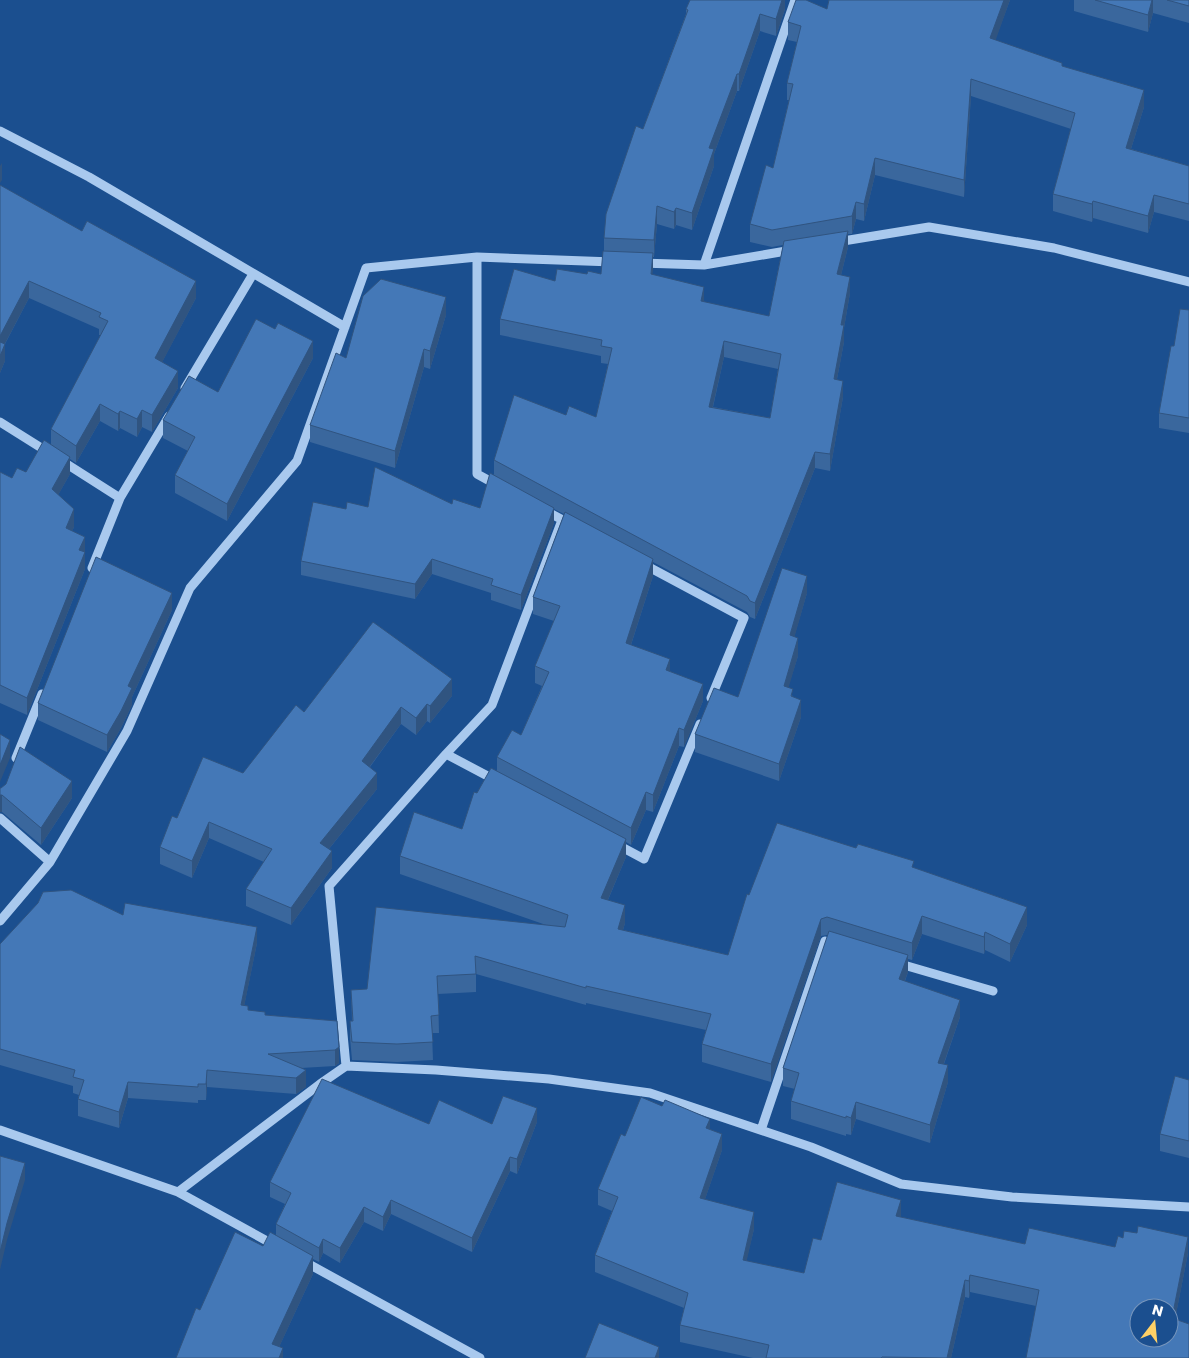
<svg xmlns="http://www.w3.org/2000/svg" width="1189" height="1358" viewBox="0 0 1189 1358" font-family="Poppins,sans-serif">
	<rect width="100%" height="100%" fill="#1b4f8f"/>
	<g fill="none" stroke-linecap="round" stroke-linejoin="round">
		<!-- minor -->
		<path stroke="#a9c9ee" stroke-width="9" d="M0 131 89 177 345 327
			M837 242 929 227 1054 248 1189 282
			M477 257V474L497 485
			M641 263 704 265 792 250
			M704 265 795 0
			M185 388 253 274
			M0 422 51 454
			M62 461 120 498 169 416
			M546 511 572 525
			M645 565 744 618 711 698
			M92 568 120 498
			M446 754 492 705 562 520
			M16 758 42 694
			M0 818 50 862
			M616 844 644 859 700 724
			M0 921 50 862 127 731 190 588 297 461 366 268 477 257 613 262
			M897 963 993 991
			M346 1066 329 886 446 754 497 781
			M0 1130 178 1192 276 1246
			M761 1130 825 941 837 945
			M178 1192 320 1084 346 1066 436 1070 549 1079 650 1093 811 1147 901 1184 1012 1197 1189 1207
			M305 1262 480 1358"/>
	</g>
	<!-- wall -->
	<path fill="#3a679d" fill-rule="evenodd" d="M785 0V9L776 36 760 31 739 91H737L714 154V166L692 230 676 225 674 229 657 224 654 257H653L652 275 704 302 769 316 783 245 772 247 750 242V224L773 168 789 100H787V83L797 42 788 40V22L827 9 829 0H1010L995 40 1062 66 1144 107 1131 149 1189 166V221L1154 212 1148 233 1093 218 1092 222 1053 211V194L1071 129 971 96 964 197 875 175 864 221 856 219 852 234H848V247L841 275 850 293 844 328V342L837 379 843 397 830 471 815 468 755 619 750 617 747 612 653 562V576L631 645 670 671 703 701 684 747 679 746 653 812 646 810 631 845 626 842V857L608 900 625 923 623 930 728 955 749 895 914 868 1027 925 1010 962 985 950 984 954 922 934 912 960 908 959V972L905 981 960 1017 944 1064 948 1082 930 1143 856 1119 851 1135 846 1134V1136L791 1119V1101L795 1089 783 1086V1068L828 935H827L821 936 771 1082 702 1062V1044L706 1030 586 1003V1005L476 974V992L438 994 439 1033H432L433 1060 397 1062 352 1060 350 1038V1021H352L351 990 367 989 546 925 400 874V856L462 829 477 793 497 771V757L521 735 542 686 535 683V666L554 621 533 614V597L564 514 554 509V523L521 610 491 600V593L432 574 415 599 301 575V561L346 509 368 507 452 504 480 508 494 475V460L566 415 596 417 608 364 601 363V356L500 335V319L555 281 587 274H601L604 251V238L643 129 686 14V9ZM724 357 778 369 770 418 713 407Z
		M1074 0H1189V23L1153 13 1148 32 1074 11Z
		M0 185 196 298 162 362 178 388 152 432 142 427 137 437 120 428 118 431 100 421 76 463 70 459V474L58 495 74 527 72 531 85 537V569L27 715 0 703V472L12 478 26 472 51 444V429L101 335H99V329L29 298 5 344V361L0 373Z
		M1189 310V433L1159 428V413Z
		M446 315 430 369 424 367 395 468 310 442V425L346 358Z
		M313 358 227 521 175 493V475L188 451 163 438V420L218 392Z
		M807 593 794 637 798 656 788 687 793 697 801 717 779 781 695 752V734L738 697Z
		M172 610 132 697V705L121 728 107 752 38 720V703Z
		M452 696 430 723 427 721 416 735 401 724 370 767 377 789 329 849 332 868 291 925 246 906V889L264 862 209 838 192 878 160 864V847L177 818 243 773 304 712Z
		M0 788 72 798 41 845 2 812Z
		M123 915 257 943 244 1006 248 1010 265 1015 337 1021 339 1063 335 1066 301 1068 306 1087 296 1094 207 1087 206 1100H198V1103L128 1098 119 1128 78 1116V1099L79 1095 73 1093V1086L0 1065V944Z
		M1189 1080V1158L1160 1151V1134Z
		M537 1122 517 1174 510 1171 472 1252 391 1214 383 1231 364 1222 340 1263 323 1253 319 1262 313 1259V1274L279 1347 283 1358 200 1310 263 1246 276 1235V1224L285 1204 270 1197V1182L429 1124H492Z
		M710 1130 722 1150 705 1199 754 1229 746 1261 804 1273 821 1240 900 1217 1025 1244 1115 1247 1188 1253 1175 1319 1036 1306 970 1292 969 1298 965 1297 951 1358H753L680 1342V1325L684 1308 595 1272V1255L612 1211 598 1205V1189L625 1136Z"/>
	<!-- shaded-wall -->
	<path fill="#305480" d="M782 0H785V9L776 36V19Z
		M1004 0H1010L990 56V38Z
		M1152 0H1153V13L1148 32V15Z
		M760 14V31L739 91V74Z
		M737 74V91L714 154V166L692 230V213L709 148Z
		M971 79V96L964 197V180Z
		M1144 90V107L1126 165V148Z
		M875 158V175L864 221V204Z
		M2 163V180L0 183V166Z
		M1154 195V212L1148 233V216Z
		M1093 201V218L1092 222V204Z
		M856 202V219L852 234V216Z
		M657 206V224L654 257V240Z
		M676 208V225L674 229V212Z
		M848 231V247L837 291V274Z
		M653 253V269L651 291V274Z
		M850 277V293L844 328V342L834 395V379L841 325Z
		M29 281V298L0 353V336Z
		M196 281V298L155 376V358Z
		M704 287V303L701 301Z
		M446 297V315L430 369V351Z
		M313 341V358L227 521V504Z
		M724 341V357L709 423V407Z
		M5 344V361L0 373V356Z
		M424 349V367L395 468V451Z
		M178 371V388L152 432V415Z
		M843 381V397L830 471V454Z
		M100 404V421L76 463V446Z
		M142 410V427L137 437V419Z
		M120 411V428L118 431V414Z
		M815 452V468L755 619V603Z
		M70 457V474L52 506V489Z
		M554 508V523L521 610V595Z
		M74 509V527L66 545V528Z
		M85 537V569L27 715V698L79 550Z
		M432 559V574L415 599V584Z
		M653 559V576L626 660V643Z
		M807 576V593L790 653V635Z
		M172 593V610L132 697V705L121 728 107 752V735L128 686Z
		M798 638V656L784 703V686Z
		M670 659V676L666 670Z
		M452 679V696L430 723V706Z
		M703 684V701L684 747V730Z
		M801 700V717L779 781V764Z
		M427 704V721L416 735V718Z
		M401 707V724L362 777V761Z
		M679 728V746L653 812V795Z
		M10 740V758L0 782V765Z
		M377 773V789L320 860V843Z
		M72 781V798L41 845V828Z
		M646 792V810L631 845V828Z
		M0 795H2V812H0Z
		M209 822V838L192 878V861Z
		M626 839V857L601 916V898Z
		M332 851V868L291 925V908Z
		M625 905V923L618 947V929Z
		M1027 907V925L1010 962V944Z
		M922 916V934L912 960V943Z
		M821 919V936L771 1082V1064Z
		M257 927V943L241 1022V1005Z
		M985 932V950L984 954V937Z
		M908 955V972L899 996V979Z
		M960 1000V1017L938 1080V1063Z
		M339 1047V1063L335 1066V1050Z
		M948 1065V1082L930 1143V1125Z
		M207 1070V1087L206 1100V1084Z
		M306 1070V1087L296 1094V1078Z
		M128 1082V1098L119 1128V1112Z
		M856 1102V1119L851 1135V1118Z
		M537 1108V1122L517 1174V1159Z
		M710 1119V1136L706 1128Z
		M722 1134V1150L700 1214V1198Z
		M510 1157V1171L472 1252V1238Z
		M25 1163V1180L7 1240 0 1270V1252L7 1223Z
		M391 1200V1214L383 1231V1217Z
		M901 1200V1216L896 1232V1216Z
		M364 1207V1222L340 1263V1248Z
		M754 1212V1229L743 1277V1260Z
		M1188 1237V1253L1172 1335V1318Z
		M323 1239V1253L319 1262V1248Z
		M313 1256V1274L274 1358 272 1344Z
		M970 1275V1292L969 1298V1281Z
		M965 1280V1297L951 1358H947Z
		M659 1347V1358H655Z
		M283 1348V1358H279Z"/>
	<!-- building -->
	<path fill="#4478b7" stroke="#305480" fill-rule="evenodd" d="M690 0H782L776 19 760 14 739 74H737L709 148 714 149 692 213 676 208 674 212 657 206 654 240 604 238 606 214 636 126 643 129 688 10 686 9Z
		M796 0H806L827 9 829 0H1004L990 38 1062 63V66L1144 90 1126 148 1189 166V204L1154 195 1148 216 1093 201 1092 204 1053 194 1075 113 971 79 964 180 875 158 864 204 856 202 852 216 772 230 750 224 766 165 773 168 793 84 787 83 801 26 788 22Z
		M1095 0H1152L1148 15Z
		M1167 0H1189V6Z
		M0 185 82 231 87 221 196 281 155 358 178 371 152 415 142 410 137 419 120 411 118 414 100 404 76 446 51 429 108 321 99 317 101 313 29 281 0 336Z
		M848 231 837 274 850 277 841 325H844L834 379 843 381 830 454 815 452 755 603 750 601 747 596 494 460 514 395 566 415 569 406 596 417 612 348 601 346 602 340 500 319 514 269 555 281 557 269 587 274 588 271 601 274 603 251 653 253 651 274 704 287 701 301 769 316 784 241ZM724 341 781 354 770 418 709 407Z
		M381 279 446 297 430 351 424 349 395 451 310 425 336 353 346 358 363 296Z
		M1180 309 1189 310V418L1159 413 1171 346H1174Z
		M256 319 275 329 278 323 313 341 227 504 175 475 195 437 163 420 189 376 218 392Z
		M0 342 5 344 0 356Z
		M44 440 70 457 52 489 74 509 66 528 85 537 79 550 85 552 27 698 0 685V472L12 478 17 468 26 472Z
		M375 467 452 504 453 499 480 508 490 473 554 508 521 595 491 585 493 579 432 559 415 584 301 561 313 502 346 509 347 502 368 507Z
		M565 512 653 559 626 643 670 659 666 670 703 684 684 730 679 728 653 795 646 792 631 828 497 757 512 730 521 735 549 672 535 666 560 606 533 597Z
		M96 557 172 593 128 686 132 688 121 711 107 735 38 703Z
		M782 568 807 576 790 635 798 638 784 686 793 689 791 696 801 700 779 764 695 734 714 688 738 697Z
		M373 622 452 679 430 706 427 704 416 718 401 707 362 761 377 773 320 843 332 851 291 908 246 889 272 849 209 822 192 861 160 847 172 816 177 818 203 757 243 773 296 705 304 712Z
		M0 734 10 740 0 765Z
		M20 747 72 781 41 828 2 795H0V788H1L6 784Z
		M491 768 626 839 601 898 625 905 618 929 728 955 747 894 749 895 777 823 856 848 858 844 914 861 912 867 1027 907 1010 944 985 932 984 937 922 916 912 943 827 917 821 919 771 1064 702 1044 711 1014 586 986V988L475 956 476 974 437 976 439 1015 431 1016 433 1042 397 1044 352 1042 350 1021H353L351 990 367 989 376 907 565 927 568 915 400 856 414 812 462 829 474 792 477 793Z
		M71 890 123 915 125 903 257 927 241 1005 248 1006V1010L265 1012V1015L337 1021 339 1047 335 1050 268 1054 306 1070 296 1078 207 1070 206 1084H198V1087L128 1082 119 1112 78 1099 84 1080 73 1077 75 1070 0 1049V944L38 903 43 892Z
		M829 931 908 955 899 979 960 1000 938 1063 948 1065 930 1125 856 1102 851 1118 846 1116V1118L791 1101 799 1073 783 1068Z
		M1175 1076 1189 1080V1141L1160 1134Z
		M322 1079 429 1124 439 1100 492 1124 503 1096 537 1108 517 1159 510 1157 472 1238 391 1200 383 1217 364 1207 340 1248 323 1239 319 1248 276 1224 291 1193 270 1182Z
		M641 1097 662 1106 665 1100 710 1119 706 1128 722 1134 700 1198 754 1212 743 1260 804 1273 813 1238 821 1240 837 1182 901 1200 896 1216 1025 1244 1029 1228 1115 1247 1118 1236 1123 1238 1124 1231 1137 1233 1138 1226 1188 1237 1172 1318 1189 1324V1358H1026L1039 1290 970 1275 969 1281 965 1280 947 1358 882 1357 881 1358H766L769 1345 680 1325 688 1293 595 1255 618 1197 598 1189 621 1134 625 1136ZM1139 1308H1169V1338H1139Z
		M0 1156 25 1163 7 1223 0 1252Z
		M235 1232 263 1246 270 1232 313 1256 272 1344 283 1348 279 1358H176L196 1308 200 1310Z
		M599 1323 659 1347 655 1358H585Z"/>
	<!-- north arrow -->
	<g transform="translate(1154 1323) rotate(16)"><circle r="24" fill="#1b4f8f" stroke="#7695bc"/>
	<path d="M0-4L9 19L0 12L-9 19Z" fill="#ffd166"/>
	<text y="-8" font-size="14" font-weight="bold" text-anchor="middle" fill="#ffffff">N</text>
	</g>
</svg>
